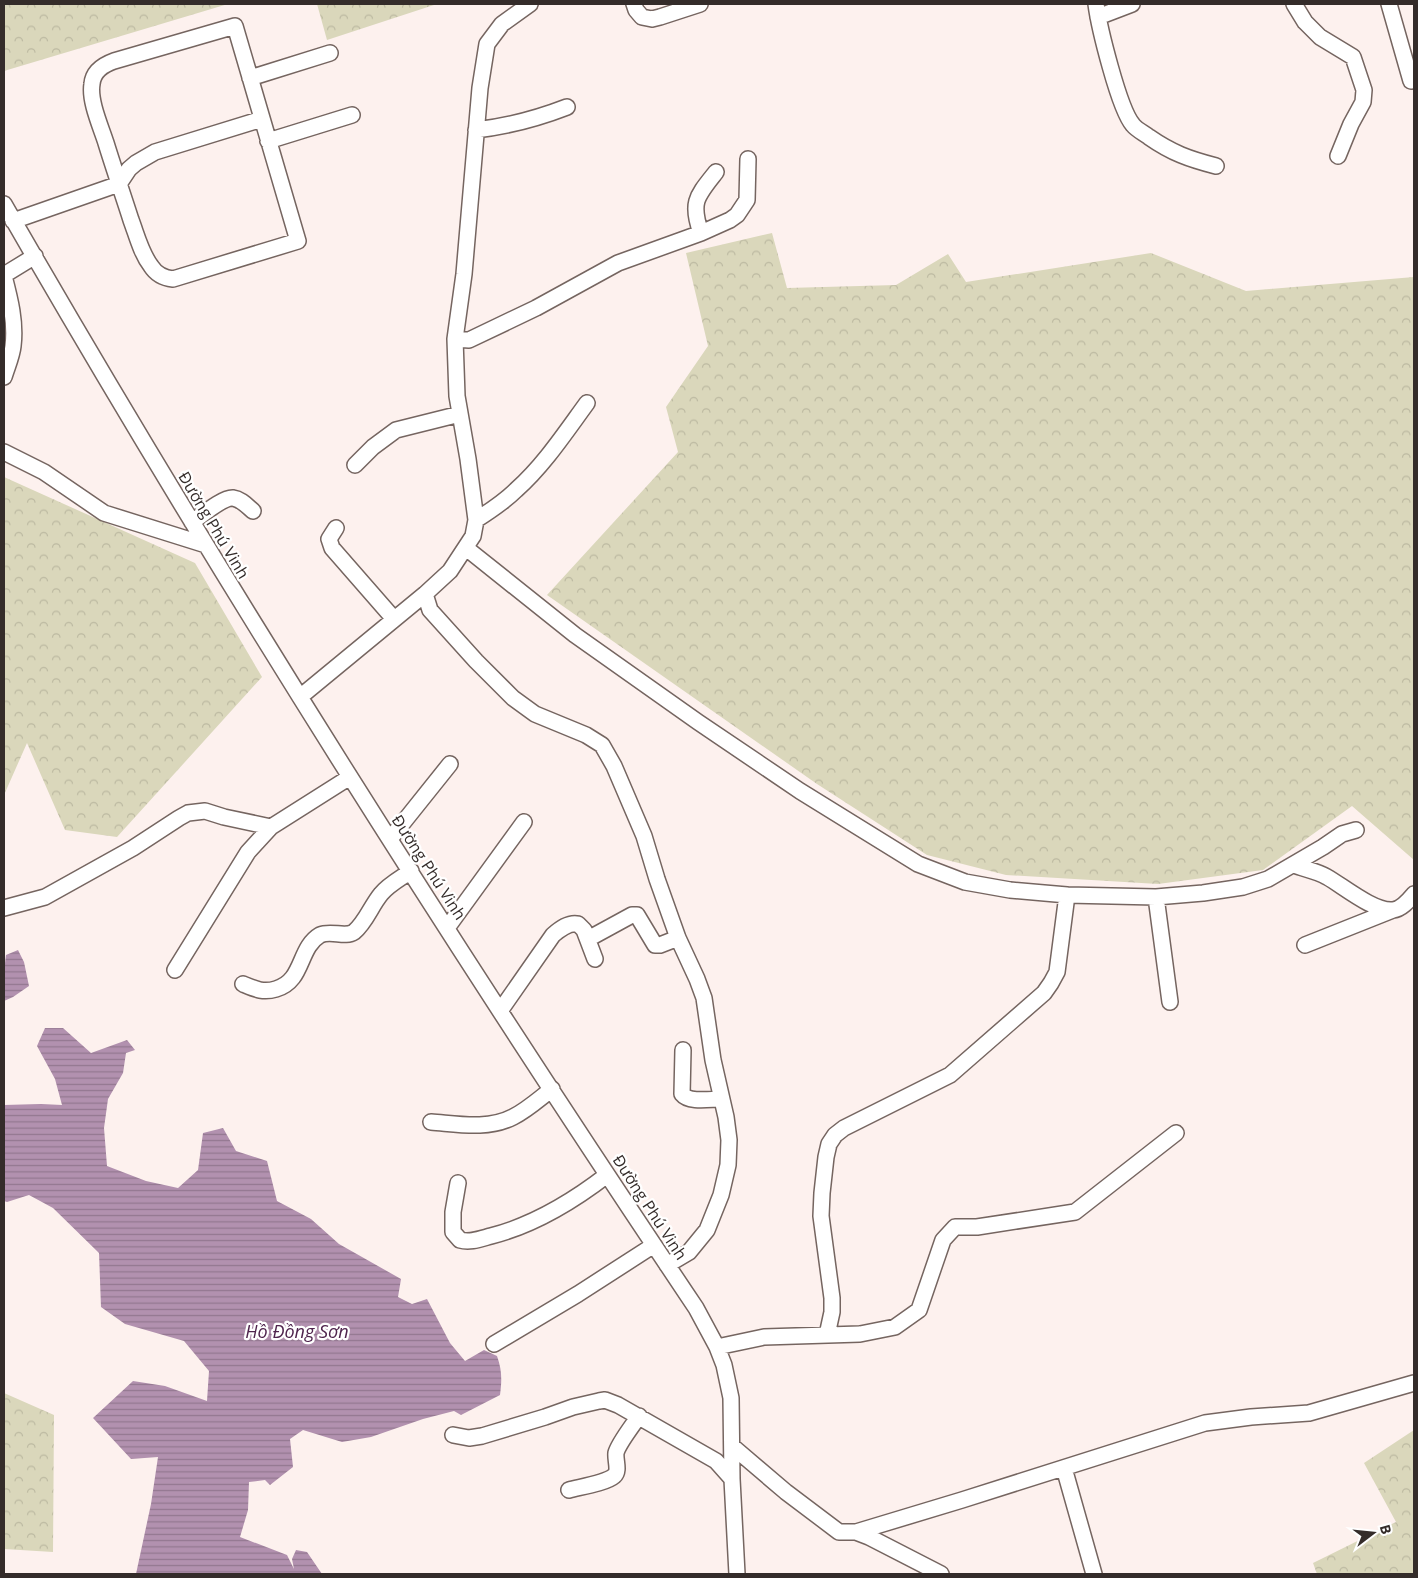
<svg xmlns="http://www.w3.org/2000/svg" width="1418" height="1578" viewBox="0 0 1418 1578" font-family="'Open Sans',sans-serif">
	<defs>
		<pattern id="forest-crowns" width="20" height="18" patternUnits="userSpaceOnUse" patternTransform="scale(1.25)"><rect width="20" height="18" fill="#dad7bb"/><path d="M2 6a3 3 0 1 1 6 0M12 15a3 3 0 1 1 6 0" fill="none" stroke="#bcb9a1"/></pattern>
		<pattern id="water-rules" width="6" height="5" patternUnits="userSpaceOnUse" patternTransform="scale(1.25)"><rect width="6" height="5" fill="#b291af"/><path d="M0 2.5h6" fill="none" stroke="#92778f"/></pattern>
	</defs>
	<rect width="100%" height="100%" fill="#fdf1ee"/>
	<!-- forest -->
	<path fill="url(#forest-crowns)" d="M4 4H228L4 71Z
		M317 4H437L327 40Z
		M772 233 787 288 896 285 948 254 966 282 1151 253 1246 291 1414 277V860L1352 806 1263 870 1158 884 1006 875 927 855 817 784 547 595 678 452 666 407 708 346 686 253Z
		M4 477 195 563 262 677 117 837 65 830 27 743 4 795Z
		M4 1393 54 1415 53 1552 4 1549Z
		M1414 1430V1574H1317L1313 1563 1396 1522 1364 1463Z"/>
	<!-- water -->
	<path fill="url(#water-rules)" d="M18 950 24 962 29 986 13 997 4 1001V971L6 955Z
		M45 1028H63L91 1053 127 1040 135 1050 126 1053 123 1073 108 1099 104 1128 107 1166 146 1181 178 1188 198 1170 203 1133 223 1128 236 1151 267 1161 277 1201 311 1219 339 1244 401 1279 398 1297 412 1304 427 1299 450 1343 465 1361 484 1350 497 1356C502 1370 502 1380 500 1395L461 1415 454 1411 423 1419 371 1437 342 1442 303 1430 290 1439 293 1467 270 1485 265 1480 249 1482 248 1510 240 1537 287 1555 294 1569 292 1559 296 1550 307 1552 322 1574H136L151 1504 158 1457 131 1459 93 1418 133 1381 165 1386 207 1401 209 1371 184 1341 125 1324 101 1307 99 1253 53 1208 29 1195 7 1202 4 1201V1105L41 1104 62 1105 55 1079 37 1046Z"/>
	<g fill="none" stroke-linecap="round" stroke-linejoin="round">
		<defs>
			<path id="minor" d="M634 4 636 10 642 17 652 19 660 17 700 4
				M1096 4C1099 27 1119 109 1133 125 1137 130 1144 133 1149 137 1172 153 1189 159 1216 166
				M1294 4 1305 22 1320 37 1353 57 1364 90 1363 102 1351 124 1338 156
				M1389 4 1411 81
				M1098 17 1132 4
				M235 26 298 241 173 279C164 278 156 274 151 266 141 253 137 236 131 220 123 195 114 169 106 143 101 127 89 101 92 84 93 71 103 65 114 61Z
				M250 78 330 53
				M476 130C510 126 536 119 567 107
				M268 141 352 115
				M4 204C220 580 454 947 696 1308L717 1347 724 1365 731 1398 732 1479 737 1574
				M13 221 119 184 129 169 136 163 155 152 262 119
				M701 233C690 202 697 196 716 172
				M4 275 35 256
				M4 276C10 299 16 322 13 346 12 356 7 367 4 377
				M455 339 469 340 536 308 618 263 701 233 730 220 737 215 747 200 748 159
				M4 452 44 472 104 513 206 545
				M355 465 373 447 396 430 460 414
				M476 520C490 511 504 502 516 490 544 465 565 433 587 403
				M192 522C201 516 223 497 233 498 241 499 247 506 253 511
				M336 528 329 539 332 548 394 619
				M466 548 575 635 698 722 800 791 918 864 965 882 1010 890 1067 895 1156 897 1203 893 1243 887 1268 879 1323 847 1342 834 1356 830
				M425 594 430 610 476 661 513 698 535 714 586 735 602 745 614 766 644 836 657 879 678 938 697 979 704 998 713 1060 726 1117 729 1140 728 1165 721 1195 707 1230 689 1252 667 1265
				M300 697 425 594 450 571 473 536 476 520 468 459 457 396 455 339 464 274 480 88 487 44 502 24 530 4
				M390 839 450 764
				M1294 865C1304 869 1317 871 1327 877 1343 886 1374 912 1393 910 1402 909 1409 900 1414 894
				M1156 897 1170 1002
				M4 908 45 897 133 848 179 818 188 813 205 811 224 817 271 827
				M447 928 524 822
				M588 939 632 915H637L655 945H660L678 938
				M1305 945 1393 910
				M175 970 248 852 271 827 350 777
				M243 984C255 989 263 993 276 989 304 981 298 948 320 935 331 930 345 938 354 932 366 922 371 906 381 894 388 885 401 878 411 871
				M500 1011 553 935C560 929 569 922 578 924L584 930 595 959
				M683 1050 682 1094C689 1103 710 1099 721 1099
				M431 1122C458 1124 488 1130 513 1117 527 1110 539 1099 552 1089
				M458 1183 453 1212V1232L460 1240C470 1243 480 1239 491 1236 534 1225 572 1202 607 1175
				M827 1335 832 1312V1298L821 1216 822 1193 826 1157 829 1144 835 1135 844 1128 950 1075 1044 993 1051 983 1057 972 1067 895
				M494 1344 578 1294 654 1245
				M717 1347 764 1337 860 1334 895 1327 919 1310 943 1240 955 1227H977L1075 1212 1176 1133
				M453 1435 469 1438 482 1436 545 1417 573 1407 599 1401 605 1400 618 1405 716 1461 732 1479
				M732 1446 786 1492 839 1532H856L962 1500 1205 1423 1251 1417 1309 1413 1414 1383
				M1064 1468 1094 1574
				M569 1490C580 1487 606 1483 614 1476 620 1471 615 1460 616 1453 618 1444 633 1425 639 1416
				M856 1532 869 1537 941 1574"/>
		</defs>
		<!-- minor casing -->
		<use href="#minor" stroke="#756560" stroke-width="18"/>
		<!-- minor -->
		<use href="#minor" stroke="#fff" stroke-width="15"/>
	</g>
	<g text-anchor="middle" stroke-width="4.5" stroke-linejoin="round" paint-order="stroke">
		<!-- street labels -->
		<g font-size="16" fill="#342c2a" stroke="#fff">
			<text transform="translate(214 525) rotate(59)" y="6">Đường Phú Vinh</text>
			<text transform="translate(429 867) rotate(57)" y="6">Đường Phú Vinh</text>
			<text transform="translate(650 1207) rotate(57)" y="6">Đường Phú Vinh</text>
		</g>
		<!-- water labels -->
		<g font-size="18" font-style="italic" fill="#4f244d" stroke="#fff">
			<text x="297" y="1338">Hồ Đồng Sơn</text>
		</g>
	</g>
	<!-- border -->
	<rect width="1418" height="1578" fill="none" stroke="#342c2a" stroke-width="10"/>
	<!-- north arrow -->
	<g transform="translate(1373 1533) rotate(74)" stroke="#ffffff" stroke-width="4" paint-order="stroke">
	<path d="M0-4L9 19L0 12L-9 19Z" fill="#342c2a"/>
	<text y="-8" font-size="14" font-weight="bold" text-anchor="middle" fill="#342c2a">B</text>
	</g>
</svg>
